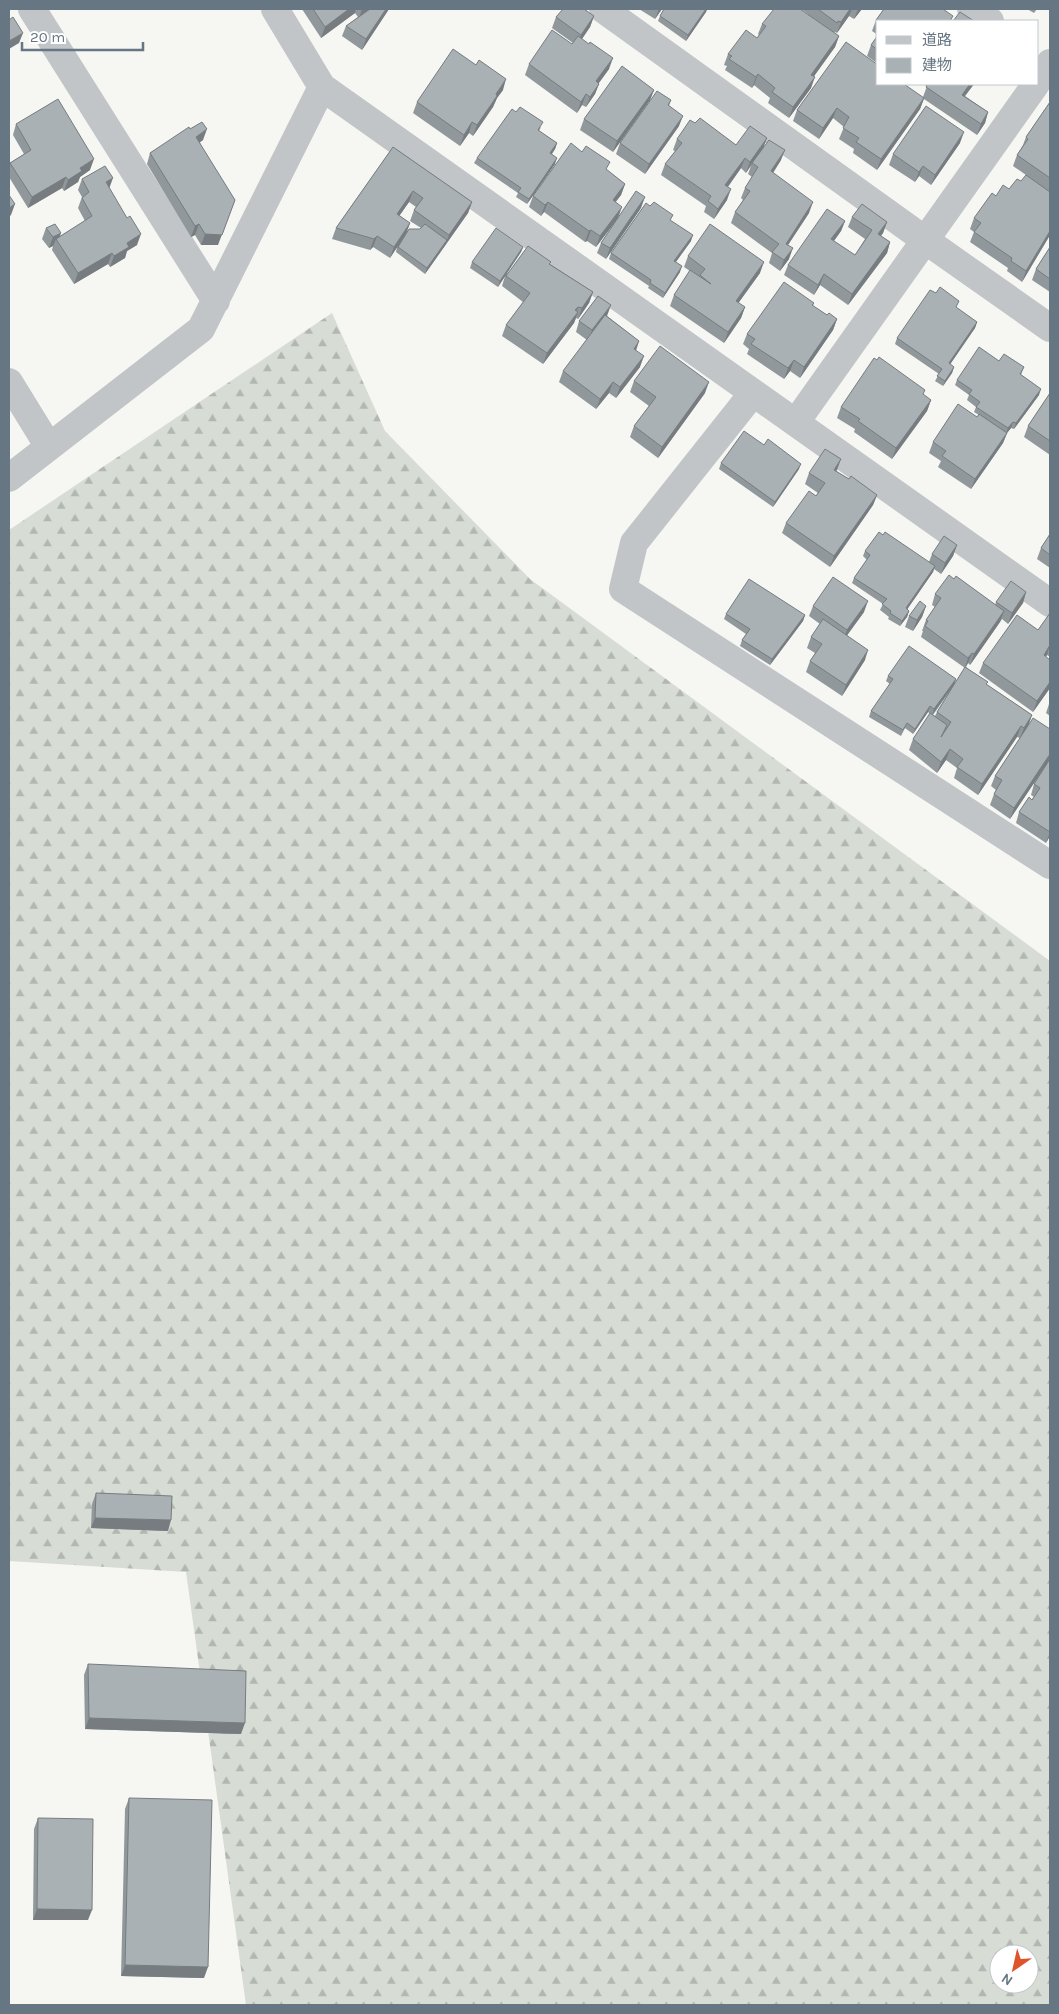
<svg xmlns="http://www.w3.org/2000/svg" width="1059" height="2014" viewBox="0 0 1059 2014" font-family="Karla,'Noto Sans JP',sans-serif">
	<defs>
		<pattern id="forest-firs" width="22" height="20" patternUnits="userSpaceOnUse" patternTransform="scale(1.25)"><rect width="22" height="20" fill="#d7ddd4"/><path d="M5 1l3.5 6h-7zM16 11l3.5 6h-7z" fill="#b2b8b1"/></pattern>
	</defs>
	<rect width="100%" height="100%" fill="#f6f6f3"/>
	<!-- forest -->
	<path fill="url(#forest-firs)" fill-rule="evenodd" d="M332 313 385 431 530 579 1050 961V2005H246L186 1572 9 1561V530ZM999 1954H1029V1984H999Z"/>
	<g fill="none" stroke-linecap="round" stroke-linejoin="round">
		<!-- minor -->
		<path stroke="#c1c5c8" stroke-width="28" d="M32 9 216 301
			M275 9 322 87 1050 603
			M603 9 925 240 1050 328
			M971 9 990 21
			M1038 81 1050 63
			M9 382 49 447
			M753 393 634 543 623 589 1050 865
			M796 422 1036 84
			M9 478 201 329 322 87"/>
	</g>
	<!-- wall -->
	<path fill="#91989c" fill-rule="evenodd" d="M302 9H389L362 50 342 36 346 26 358 17 355 13 321 38Z
		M639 9H662L655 19Z
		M664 9H707L706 12 686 41 658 21 660 16Z
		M801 9H862L854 19 849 16 837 33 835 32H834L839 36 835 47 814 76 811 88 789 118 768 103 770 98 754 85 752 88 725 70 727 66 724 65 728 54 757 38 759 35 758 34 762 24 808 14Z
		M882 9H945V10L878 21V35L872 31 876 20 883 10Z
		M1027 9H1037L1034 13Z
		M594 16 590 27 582 39 609 69 599 83 595 94 586 107 582 105 577 113 525 75 529 64 572 44 573 43 552 28 556 17Z
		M878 35V64L867 56 871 45Z
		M923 84H974L965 96 988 112 985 123 977 135 924 99 920 109 877 170 853 153 854 149 839 139 844 127 833 118 819 139 793 121 797 110 923 97 927 86Z
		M503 90 497 98 493 107 473 136 469 133 460 146 413 113 417 102Z
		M654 90 650 100 613 152 580 130 584 119Z
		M671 100 669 106 679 126 645 174 616 154 620 143Z
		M1050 102V235L1022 282 1007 271 1008 268 970 242 974 232 970 229 974 218 996 196 1009 189 1021 181 1026 175 1013 166 1017 155 1023 145 1026 137Z
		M695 123 736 145 763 148 781 160 773 173 809 213 788 245 789 259 780 271 769 263 772 253 731 223 735 212 743 200 741 198 745 188 752 177 748 174 751 166 746 173 741 168 728 187 727 200 714 219 704 212 706 206 661 175 665 164 675 151 673 150 677 139Z
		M16 124 90 170 80 177 78 182 64 191 62 188 28 208 9 177V167L10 163 24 154 13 135Z
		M541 127 539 131 557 143 555 149 552 154 555 164 527 204 516 197 518 193 474 163 477 158Z
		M190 129 203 140 200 142 218 245H201L195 235 191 237 147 164 150 153Z
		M960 143 931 185 919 176 915 182 889 165 893 154Z
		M393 147 472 202 468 213 425 274 396 252 397 247 390 258 373 247 370 250 332 239 336 228ZM409 202 416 207 414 210 410 221 421 228 420 229 407 231 410 223 399 216Z
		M607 170 625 184 621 195 615 202 618 218 596 247 587 241 585 242 544 212 541 216 529 207 533 196Z
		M82 179 109 188 137 245 127 251 125 258 110 267 108 264 74 284 52 250 53 246 49 248 42 239 46 228 60 236 85 221 78 208 82 197 78 190Z
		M641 208 606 259 597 253 601 243Z
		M852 217 887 222 883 233 881 236 890 242 887 253 848 305 820 285 814 295 784 275 788 265 845 221 841 231 834 241 855 255 865 239 848 227Z
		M671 221 691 241 676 262 680 272 663 298 648 288 649 286 609 259 611 253Z
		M523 247 521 252 506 274 550 264 593 292 589 303 578 319 576 318 574 323 543 364 502 336 506 325 523 302 502 286 505 276 498 287 470 268 472 262Z
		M1050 247V292L1032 280 1036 269Z
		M688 256 760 273 738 303 745 307 741 318 724 343 670 306 674 295 690 271 684 267Z
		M814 303 813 306 827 315 837 319 833 330 800 378 790 371 784 379 747 354 749 349 743 344 747 334Z
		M956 308 977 322 975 328 950 364 954 367 952 373 943 386 935 381 939 374 895 344 897 338Z
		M607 316 639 341 636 351 640 367 616 398 609 393 596 409 559 382 563 371 587 340 576 332 579 321Z
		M999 361 1024 367 1021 375 1039 395 1014 429 1011 428 1007 433 1003 443 971 489 938 467 941 461 929 453 933 442 977 417 979 415 974 412 976 407 967 400 969 395 955 385 957 380Z
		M634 381 705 393 658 458 630 437 634 426 649 406 630 392Z
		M1050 393V455L1024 437 1028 426Z
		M923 395 931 400 927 411 892 459 854 432 855 429 837 418 841 407Z
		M721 463 799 469 773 507 719 469Z
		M836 471 849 479 877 495 873 505 830 567 782 533 786 523 816 496 818 493 805 484 809 473Z
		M1050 534V568L1037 559 1041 548Z
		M957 545 953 556 941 574 934 569 933 572 907 609 909 611 907 617 900 626 888 619 889 617 880 610 883 604 852 583 854 578 867 560 863 556 865 551 929 562 932 554Z
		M1026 592 1023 603 1008 624 1002 619 1000 622 970 665 968 663 966 667 987 685 1032 715 1028 726 1050 759 1010 819 990 805 994 794 996 790 991 786 995 776 1020 738 1017 737 978 795 954 778 957 768 946 760 937 773 909 750 913 739 930 714 928 712 913 734 905 728 901 736 869 717 871 711 890 684 886 681 888 676 956 679 954 685 933 715 935 716 937 712 965 668 921 637 923 631H922L926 620 935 607 932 605 935 594 995 605 996 602Z
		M813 606 864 612 847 635 865 660 842 696 806 672 810 661 815 653 807 648 811 637 820 624 809 616Z
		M926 606 922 617 913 631 905 627 909 616Z
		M1050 613V657L1047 655 1046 656 1050 688 1033 712 979 673 983 663 1038 630Z
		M726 614 805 615 803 621 770 665 740 646 742 640 746 634 724 619Z
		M1050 701V716L1046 713Z
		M1050 759V836L1046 843 1016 823 1019 812 1034 797 1031 795 1034 784Z
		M96 1493 168 1531 91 1528 92 1504Z
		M88 1664 241 1734 85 1729 84 1675Z
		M129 1798 204 1978 121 1976 125 1809Z
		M38 1818 88 1920H33L34 1829Z"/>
	<!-- shaded-wall -->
	<path fill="#767c7f" d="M349 9H356L355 13 321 38 325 27Z
		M362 9H371L359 18Z
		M386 9H389L362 50 366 39Z
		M659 9H662L655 19Z
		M706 9H707L706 12 686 41 688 35Z
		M850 9H852L849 16 837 33 841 22Z
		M858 9H862L854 19Z
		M594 16 590 27 577 46 581 35Z
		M23 33 19 43 9 49V41Z
		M839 36 835 47 807 86 811 75Z
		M613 58 609 69 592 92 596 81Z
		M758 74 754 85 752 88 756 77Z
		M815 77 811 88 789 118 793 107Z
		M506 79 503 90 497 98 493 107 473 136 477 125 496 94Z
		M599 84 595 94 586 107 590 97Z
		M970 84H974L958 105 962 95Z
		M654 90 650 100 613 152 617 141Z
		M586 94 582 105 577 113 581 102Z
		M924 98 920 109 877 170 881 159Z
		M837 108 833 118 819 139 823 128Z
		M988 112 985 123 977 135 981 124Z
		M683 116 679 126 645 174 649 164Z
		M472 122 469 133 460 146 464 135Z
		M207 129 203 140 192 148 196 137Z
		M964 132 960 143 931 185 935 175Z
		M767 138 763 149 752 163 746 173 750 162Z
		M557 143 555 149 548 159 550 153Z
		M785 150 781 160 767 182 771 171Z
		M557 158 555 164 527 204 529 199Z
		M745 158 741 168 721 196 725 185Z
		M94 159 90 170 80 177 78 182 64 191 68 180 80 168Z
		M923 166 919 176 915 182 919 172Z
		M66 177 62 188 28 208 32 197Z
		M113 178 109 189 106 182Z
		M625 184 621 195 609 211 613 200Z
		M731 189 727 200 714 219 718 209Z
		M413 191 409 202 393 225 397 214Z
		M645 197 641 208 606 259 610 248Z
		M235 200 218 245H201L205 234Z
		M472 202 468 213 425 274 427 268 447 240 449 235Z
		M548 202 544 212 541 216 545 205Z
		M813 202 809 213 782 254 786 244Z
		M15 204 11 215 9 217V208Z
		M622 207 618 218 596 247 600 236Z
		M845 221 841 231 827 250 831 239Z
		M887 222 883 233 874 245 878 234Z
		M410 223 406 234 390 258 394 247Z
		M199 224 195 235 191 237 195 226Z
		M591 230 587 241 585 242 589 231Z
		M1050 231V235L1022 282 1026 271Z
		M61 233 58 242 56 239 53 246 49 248 53 237Z
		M141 234 137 245 127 251 125 258 110 267 114 256 127 243Z
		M693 235 691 241 672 267 674 261Z
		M377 236 373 247 370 250 374 239Z
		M890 242 887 253 848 305 852 294Z
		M523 247 521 252 498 287 500 281Z
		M793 248 789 259 780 271 784 260Z
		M112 253 108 264 74 284 78 273Z
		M764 262 760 273 732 312 736 301Z
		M682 266 680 272 663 298 665 293Z
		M824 274 820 285 814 295 818 285Z
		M593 292 589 303 578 319 582 308Z
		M611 305 607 316 588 341 592 330Z
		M578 307 575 316 578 312 574 323 543 364 547 353Z
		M745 307 741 318 724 343 728 332Z
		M837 319 833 330 800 378 804 367Z
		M977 322 975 328 947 369 949 363Z
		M639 341 635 352 634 349Z
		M644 356 640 367 616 398 620 387Z
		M794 360 790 371 784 379 788 368Z
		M954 367 952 373 943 386 945 381Z
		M613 382 609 393 596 409 600 399Z
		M709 382 705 393 658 458 662 447Z
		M1041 389 1039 395 1014 429 1016 423Z
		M931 400 927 411 892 459 896 448Z
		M1013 422 1011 428 1007 433 1003 443 971 489 975 479 1006 433 1008 428Z
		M841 459 837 470 831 481 834 470Z
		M801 464 799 469 773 507 775 502Z
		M877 495 873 505 830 567 834 556Z
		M957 545 953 556 941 574 945 563Z
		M935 566 933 572 904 614 906 608Z
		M1026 592 1023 603 1008 624 1012 613Z
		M868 601 864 612 843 641 847 630Z
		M926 606 922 617 913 631 917 620Z
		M909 611 907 617 900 626 902 621Z
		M1004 611 1000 622 970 665 974 654Z
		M805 615 803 621 770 665 772 659Z
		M1050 645 1047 655 1040 666 1044 655Z
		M868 650 865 660 842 696 846 685Z
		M972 653 968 663 965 668 968 658Z
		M956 679 954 685 932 715 934 709Z
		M1050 682V688L1033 712 1037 701Z
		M930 706 928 712 913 734 915 729Z
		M1032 715 1028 726 1020 738 1024 728Z
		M1021 726 1017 737 978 795 982 784Z
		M950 749 946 760 937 773 941 762Z
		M1050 754V759L1010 819 1014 808Z
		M1050 831V836L1046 843 1050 832Z
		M95 1518 171 1520 168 1531 91 1528Z
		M89 1718 245 1723 241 1734 85 1729Z
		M37 1909 92 1910 88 1920H33Z
		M125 1965 208 1967 204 1978 121 1976Z"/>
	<!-- building -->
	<path fill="#a9b1b5" stroke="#767c7f" d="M313 9H349L325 27Z
		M370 9H386L366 39 346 26Z
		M563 9H584L594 16 581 35 556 17Z
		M664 9H706L688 35 660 16Z
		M774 9H800L839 36 811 75 815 77 793 107 772 92 775 88 758 74 756 77 729 59 732 56 728 54 746 30 757 38 766 26 762 24Z
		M818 9H850L841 22 838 21 837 23Z
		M884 9H943L953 16 950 21H878L876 20Z
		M960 12 974 21H953Z
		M13 17 23 33 9 41V20Z
		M552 30 572 44 578 36 589 44 590 42 613 58 596 81 599 84 590 97 586 94 581 102 529 64Z
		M878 35V50L871 45Z
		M846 42 878 65V84H904L924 98 881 159 856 142 859 138 843 128 849 117 837 108 823 128 797 110Z
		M453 49 476 65 479 60 506 79 496 94 497 96 477 125 472 122 464 135 417 102Z
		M622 66 654 90 617 141 584 119Z
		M928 84H970L962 95 988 112 981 124 926 87Z
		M657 91 671 100 668 105 683 116 649 164 620 143Z
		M58 99 94 159 80 168 82 171 68 180 66 177 32 197 10 163 31 150 16 124Z
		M1050 102V178L1017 155 1028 139 1026 137Z
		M926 106 964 132 935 175 923 166 919 172 893 154Z
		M520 107 543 122 538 130 557 143 550 153 557 158 529 199 518 192 521 188 477 158 512 109 516 112Z
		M700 118 736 145 750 126 767 138 750 162 745 158 725 185 731 189 718 209 708 201 711 196 665 164 682 143 677 139 690 120 695 123Z
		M202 122 207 129 196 137 235 200 222 235 205 234 199 224 195 226 150 153 189 127 190 129Z
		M769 140 785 150 771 171 813 202 786 244 793 248 784 260 772 252 779 244 735 212 750 191 745 188 758 167 752 163Z
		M571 143 582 152 586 146 610 162 606 169 625 184 613 200 622 207 600 236 591 230 589 231 548 202 545 205 533 196Z
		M393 147 472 202 449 235 414 210 423 198 413 191 397 214 410 223 394 247 377 236 374 239 336 228Z
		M105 166 113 178 106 182 127 218 130 216 141 234 127 243 129 247 114 256 112 253 78 273 56 239 92 216 82 198 89 192 82 179Z
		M1026 175 1050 192V231L1026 271 1011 261 1012 258 974 232 981 223 974 218 992 193 996 196 1003 185 1009 189 1017 179 1021 181Z
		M636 191 645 197 610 248 601 243Z
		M9 195 15 204 9 208Z
		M654 202 673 215 670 220 693 235 674 261 682 266 665 293 650 283 651 280 611 253 646 203 650 206Z
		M862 204 887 222 878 234 890 242 852 294 824 274 818 285 788 265 827 209 845 221 831 239 855 255 872 230 852 217Z
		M55 224 61 233 53 237 46 228Z
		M425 224 447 240 427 268 398 247 409 229H420Z
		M710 224 764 262 736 301 745 307 728 332 674 295 690 270 711 284 700 275 705 269 688 256Z
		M496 228 523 247 500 281 472 262Z
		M528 246 551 262 549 264 593 292 582 308 578 307 575 310 578 312 547 353 506 325 530 293 506 276Z
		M1050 247V279L1036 269Z
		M784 282 814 303 812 305 827 315 829 313 837 319 804 367 794 360 788 368 751 344 755 339 747 334Z
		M940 287 959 301 956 307 977 322 949 363 954 367 945 381 937 376 942 369 897 338 930 290 936 293Z
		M598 296 611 305 592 330 579 321Z
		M605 315 639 341 634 349 644 356 620 387 613 382 600 399 563 371Z
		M660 346 709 382 662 447 634 426 656 397 634 381Z
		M979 347 999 361 1004 354 1024 367 1020 374 1041 389 1016 423 1013 422 1008 428 976 407 980 402 969 394 972 390 957 380Z
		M879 357 925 390 923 394 931 400 896 448 858 421 860 419 841 407 874 358 877 360Z
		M1050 393V441L1028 426Z
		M958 404 977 417 979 414 1007 433 975 479 942 456 946 451 933 442Z
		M744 431 764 445 768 439 801 464 775 502 721 463Z
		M825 449 841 459 834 470 849 479 851 476 877 495 834 556 786 523 809 491 816 496 825 483 809 473Z
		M879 532 883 535 885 532 935 566 906 608 909 611 902 621 890 613 891 611 882 604 887 599 854 578 870 555 865 551Z
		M1050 534V555L1041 548Z
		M944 536 957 545 945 563 932 554Z
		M949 575 954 579 956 576 1004 611 974 654 972 653 968 658 925 626 928 621 926 620 941 598 935 594Z
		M833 577 868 601 847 630 813 606Z
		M749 579 805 615 772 659 742 640 750 629 726 614Z
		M1011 581 1026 592 1012 613 996 602Z
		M920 601 926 606 917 620 909 616Z
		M1050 613V645L1044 655 1050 660V682L1037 701 983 663 1017 615 1038 630Z
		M823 619 868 650 846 685 810 661 822 644 811 637Z
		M909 646 956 679 934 709 930 706 915 729 907 723 903 730 871 711 893 679 888 676Z
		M965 667 988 682 986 684 1032 715 1024 728 1021 726 982 784 957 767 963 759 950 749 941 762 913 739 930 713 947 725 941 737 951 722 937 712Z
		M1033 718 1050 729V754L1014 808 994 794 1002 780 995 776Z
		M1050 759V832L1019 812 1029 797 1032 800 1040 788 1034 784Z
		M96 1493 172 1496 171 1520 95 1518Z
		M88 1664 246 1671 245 1723 89 1718Z
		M129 1798 212 1800 208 1967 125 1965Z
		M38 1818 93 1819 92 1910 37 1909Z"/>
	<!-- border -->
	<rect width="1059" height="2014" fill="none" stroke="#667683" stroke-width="20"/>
	<!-- legend -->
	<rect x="876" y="20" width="162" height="65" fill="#ffffff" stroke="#c2c8cd"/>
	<rect x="886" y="36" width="25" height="8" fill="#c1c5c8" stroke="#c2c8cd"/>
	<text x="922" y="45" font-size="15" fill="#667683">道路</text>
	<rect x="886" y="58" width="25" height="15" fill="#a9b1b5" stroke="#c2c8cd"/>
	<text x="922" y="70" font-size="15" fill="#667683">建物</text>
	<!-- north arrow -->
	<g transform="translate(1014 1969) rotate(214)"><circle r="24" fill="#ffffff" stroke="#c2c8cd"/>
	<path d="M0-4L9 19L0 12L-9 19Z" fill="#de542b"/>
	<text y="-8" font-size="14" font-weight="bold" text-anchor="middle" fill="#667683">N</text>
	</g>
	<!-- scale -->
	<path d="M22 42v8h121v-8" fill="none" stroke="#667683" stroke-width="2.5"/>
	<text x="30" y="42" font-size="15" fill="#667683" stroke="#ffffff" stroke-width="4" paint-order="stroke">20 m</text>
</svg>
